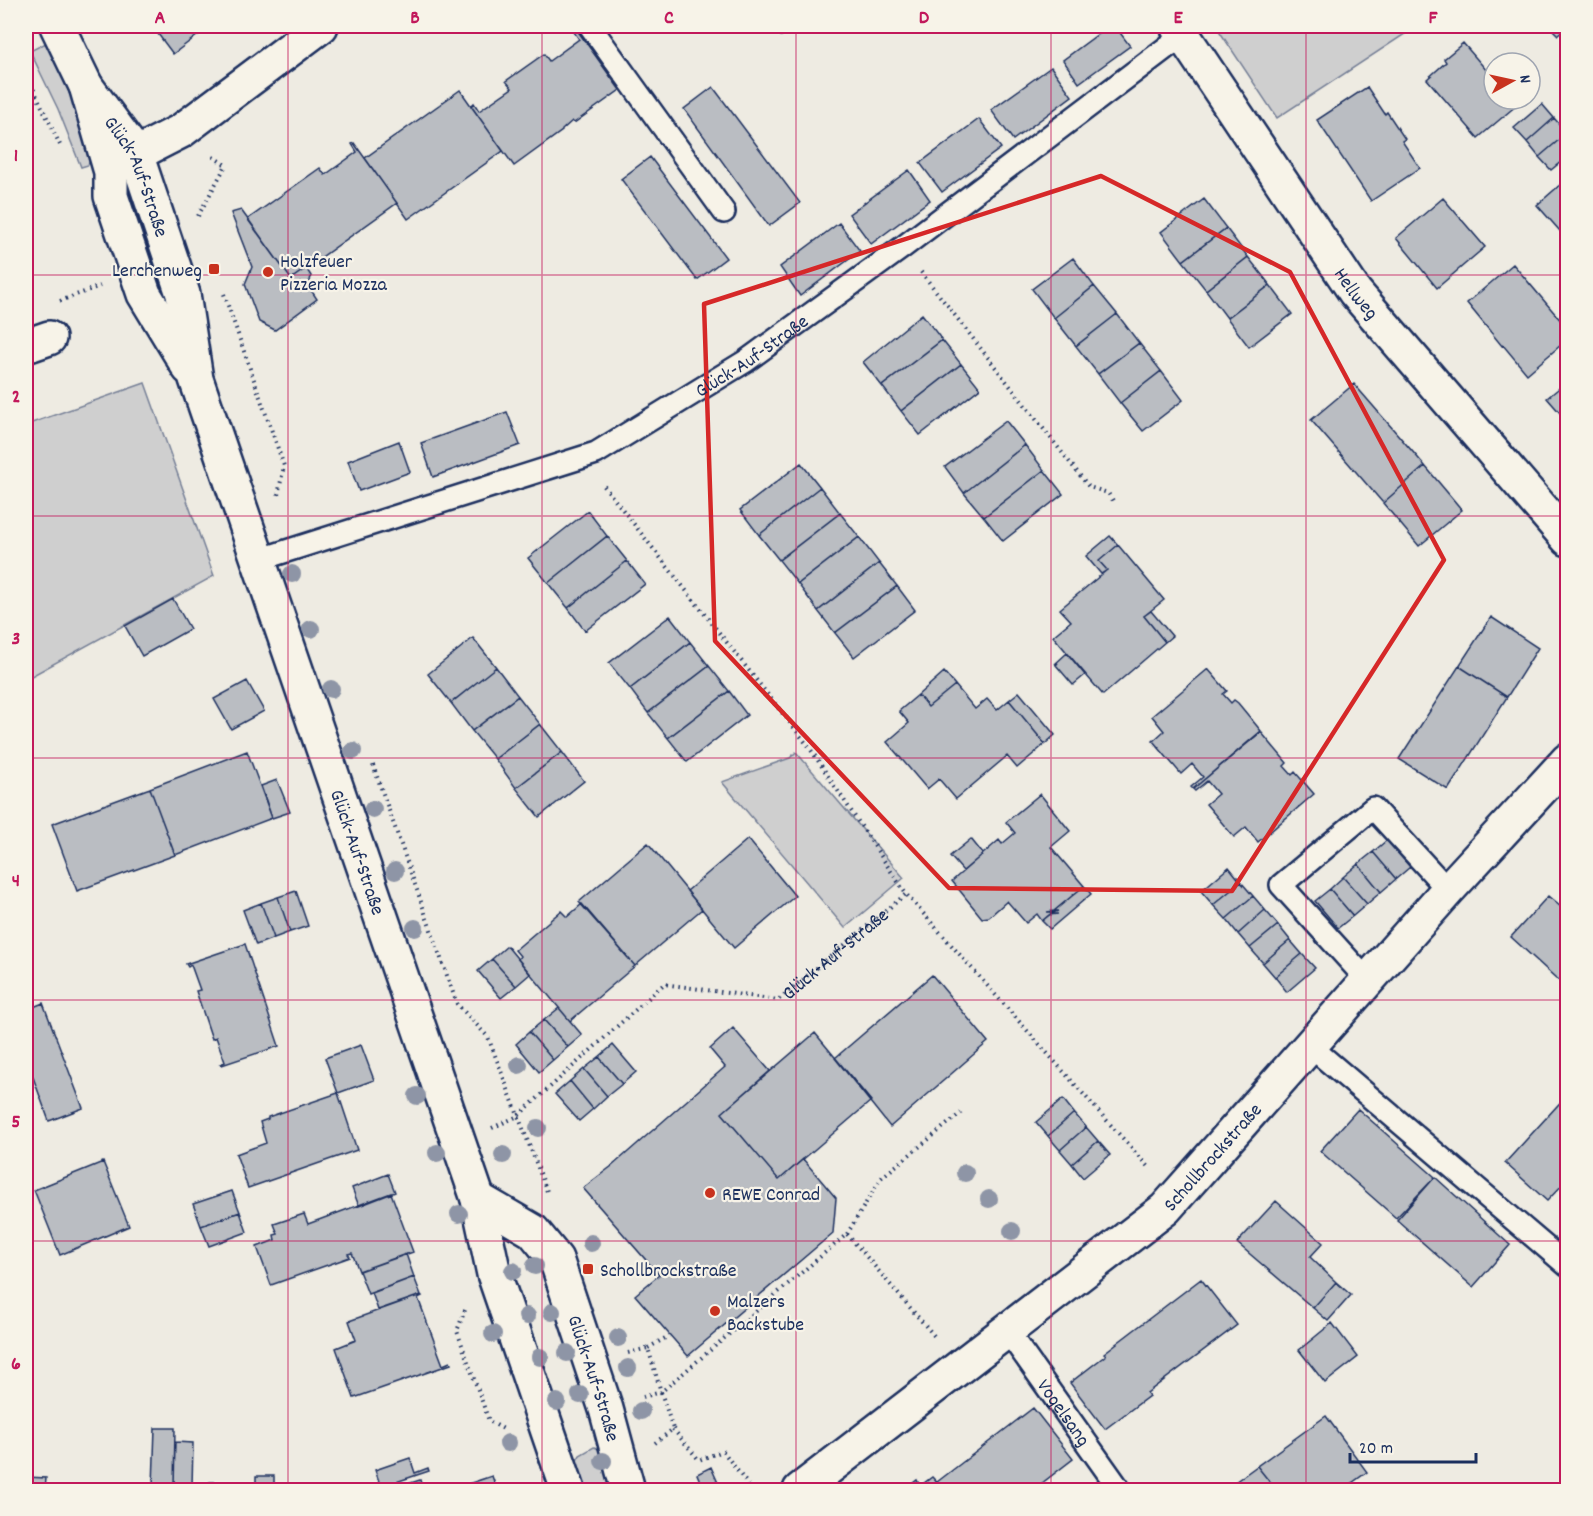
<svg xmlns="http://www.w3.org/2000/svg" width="1593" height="1516" viewBox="0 0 1593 1516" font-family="Dekko,sans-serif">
	<rect width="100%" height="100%" fill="#eeebe2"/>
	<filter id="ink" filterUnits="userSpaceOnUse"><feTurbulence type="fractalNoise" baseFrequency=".0167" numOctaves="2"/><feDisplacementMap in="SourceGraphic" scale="12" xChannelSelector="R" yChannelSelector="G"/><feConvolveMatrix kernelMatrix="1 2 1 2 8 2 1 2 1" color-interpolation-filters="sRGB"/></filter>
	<g filter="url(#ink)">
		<!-- green -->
		<path fill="#cfcfcf" stroke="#757f96" stroke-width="1.5" d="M1216 26H1417L1277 118Z
			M48 42 74 93 93 148 88 165 81 167 58 109 30 51Z
			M145 383 214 576 26 679V425Z
			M796 752 904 878 845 928 722 782 790 758Z
			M594 1447 610 1453 624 1490H578L571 1470 580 1455Z"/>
		<!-- building -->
		<path fill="#babdc2" stroke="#1b2f5e" stroke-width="1.5" d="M152 26H210L173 54Z
			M776 26H799L781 36Z
			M1109 26H1115L1130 46 1079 83 1063 60Z
			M1549 26H1568V27L1558 35Z
			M577 30 620 90 574 123 572 121 562 130V131L514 166 471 106 474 103 479 111 512 88 506 81 544 54 549 61 579 39 574 32Z
			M1463 43 1494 79V99H1512L1517 105 1478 138 1427 79 1446 62 1444 59Z
			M1051 67 1072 96 1013 140 991 110Z
			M713 87 800 203 769 226 684 109Z
			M1367 87 1385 114 1387 112 1405 139 1402 141 1420 168 1371 201 1317 120Z
			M460 90 503 151 408 219 365 158Z
			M1542 104 1554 118 1527 142 1514 128Z
			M1554 118 1567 133 1539 157 1527 142Z
			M979 119 1001 148 942 192 920 163Z
			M1567 133 1568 156 1551 170 1539 157Z
			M354 143 397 203 291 279 248 219 320 168 325 175 357 152 352 144Z
			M650 157 726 258 697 280 621 179Z
			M909 170 930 200 871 244 849 214Z
			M1568 178V240L1537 205Z
			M1443 198 1485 247 1437 288 1396 238Z
			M1204 199 1226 228 1183 261 1161 232Z
			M241 210 291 279 306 268 311 276 309 287 317 299 275 330 259 322 245 284 252 267 231 213Z
			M839 223 860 251 800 296 780 267Z
			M1226 228 1248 257 1206 290 1183 261Z
			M1248 257 1270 285 1227 318 1206 290Z
			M1073 258 1094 286 1054 318 1032 289Z
			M1513 264 1568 329V339L1527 374 1503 345 1502 346 1467 303Z
			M1270 285 1292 314 1249 347 1227 318Z
			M1094 286 1117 314 1076 346 1054 318Z
			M922 314 942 340 882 386 863 362Z
			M1117 314 1139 343 1098 374 1076 346Z
			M942 340 961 364 901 411 882 386Z
			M1139 343 1161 371 1120 403 1098 374Z
			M961 364 980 388 920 435 901 411Z
			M1161 371 1183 400 1143 431 1120 403Z
			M1568 381V422L1547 398Z
			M1354 384 1425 466 1383 503 1311 420Z
			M507 412 520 445 433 477 421 443Z
			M1006 421 1025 445 964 493 945 467Z
			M399 441 410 472 359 491 348 461Z
			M1025 445 1044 470 984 517 964 493Z
			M801 463 820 487 759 535 740 510Z
			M1425 466 1462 510 1419 546 1383 503Z
			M1044 470 1063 494 1003 541 984 517Z
			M820 487 840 513 779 560 759 535Z
			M588 511 607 536 548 583 528 558Z
			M840 513 859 537 798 584 779 560Z
			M607 536 627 561 568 608 548 583Z
			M1110 536 1118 545 1099 561 1107 570 1101 574 1086 556Z
			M859 537 879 563 818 611 798 584Z
			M1118 545 1164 600 1144 616 1165 642 1103 695 1053 636 1071 621 1060 609 1107 570 1099 561Z
			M627 561 645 584 585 631 568 608Z
			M879 563 897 586 835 633 818 611Z
			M897 586 915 610 854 657 835 633Z
			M173 599 190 629 142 656 125 626Z
			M1151 611 1172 636 1165 642 1144 616Z
			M670 616 690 642 630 689 609 663Z
			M1491 617 1538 648 1507 697 1459 666Z
			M473 638 496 667 451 703 428 674Z
			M690 642 709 666 648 713 630 689Z
			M1067 653 1085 675 1073 685 1056 665 1058 663 1055 664Z
			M709 666 729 691 668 738 648 713Z
			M1459 666 1507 697 1448 790 1399 759Z
			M496 667 518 696 472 731 451 703Z
			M1208 669 1227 691 1223 694 1231 703 1234 700 1238 703 1261 731 1193 789 1191 787 1203 777 1192 764 1181 774 1153 741 1164 731 1152 716Z
			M944 672 955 685 928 707 918 695Z
			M247 681 264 711 231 729 214 699Z
			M955 685 975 709 987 699 997 710 1009 700 1045 744 1017 768 1007 756 956 799 939 779 927 789 887 742 909 723 899 711 918 695 928 707Z
			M729 691 747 715 687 762 668 738Z
			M1019 692 1055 735 1045 744 1009 700Z
			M518 696 540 724 495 759 472 731Z
			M540 724 562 752 516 788 495 759Z
			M1261 732 1287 763 1284 766 1292 775 1295 772 1314 794 1258 842 1246 827 1234 837 1206 804 1218 794 1207 781 1195 791 1193 789Z
			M247 751 272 818 175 855 150 788Z
			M562 752 584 781 539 817 516 788Z
			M277 780 290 812 272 818 261 786Z
			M150 788 175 855 77 891 52 824Z
			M1040 794 1070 831 1051 847 1084 886 1054 911 1047 912H1053L1042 921 1037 914 1026 923 1007 901 989 917 982 918 952 881 999 840 1002 844 1015 833 1006 822Z
			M748 839 795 896 734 948 687 891Z
			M971 839 983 854 963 871 950 856Z
			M1387 840 1410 867 1396 879 1373 852Z
			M648 843 702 909 635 966 579 902Z
			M1373 852 1396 879 1381 892 1358 864Z
			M1358 864 1381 892 1367 904 1343 877Z
			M1229 867 1241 882 1213 905 1201 891Z
			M1343 877 1367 904 1353 916 1330 889Z
			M1241 882 1253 896 1226 919 1213 905Z
			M1084 886 1091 894 1050 929 1042 921 1049 915 1058 914H1050L1058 911H1054Z
			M1330 889 1353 916 1338 928 1315 901Z
			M296 891 308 926 290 932 278 897Z
			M1253 896 1265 910 1238 934 1226 919Z
			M1548 896 1568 913V989L1511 937Z
			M278 897 290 932 274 938 261 903Z
			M261 903 274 938 256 945 243 910Z
			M582 904 635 966 570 1021 518 959 520 956 515 950 561 911 567 917Z
			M1265 910 1278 925 1250 948 1238 934Z
			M1278 925 1290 940 1263 963 1250 948Z
			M1290 940 1302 954 1275 977 1263 963Z
			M245 944 279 1046 222 1065 220 1064 225 1062 216 1037 212 1039 196 991 200 990 191 965 188 967 186 964Z
			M507 946 530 974 516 986 492 959Z
			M1302 954 1315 968 1287 992 1275 977Z
			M492 959 516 986 501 998 478 971Z
			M932 975 988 1042 890 1127 835 1058Z
			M43 1003 83 1108 49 1121 26 1058V1010Z
			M559 1008 582 1035 568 1047 544 1020Z
			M544 1020 568 1047 553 1060 529 1032Z
			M733 1028 770 1071 722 1113 779 1180 803 1159 836 1198 833 1233 688 1356 635 1295 659 1275 583 1188 612 1166 725 1067 710 1049Z
			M529 1032 553 1060 539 1072 516 1044Z
			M815 1033 871 1101 779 1180 722 1113Z
			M361 1045 374 1080 338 1093 325 1058Z
			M613 1045 636 1072 622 1084 599 1057Z
			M599 1057 622 1084 607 1096 584 1069Z
			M584 1069 607 1096 593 1109 570 1081Z
			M570 1081 593 1109 579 1121 555 1094Z
			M338 1093 357 1150 248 1188 236 1154 266 1143 260 1122 268 1119V1117Z
			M1568 1094V1179L1547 1201 1505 1163Z
			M1063 1099 1074 1113 1048 1136 1036 1122Z
			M1358 1109 1435 1177 1396 1218 1320 1151Z
			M1074 1113 1086 1127 1060 1150 1048 1136Z
			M1086 1127 1098 1141 1072 1164 1060 1150Z
			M1098 1141 1110 1155 1083 1178 1072 1164Z
			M103 1162 129 1226 60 1255 34 1190Z
			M388 1174 395 1192 359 1206 352 1188Z
			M1435 1177 1510 1245 1473 1287 1397 1220Z
			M232 1191 240 1212 201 1226 193 1204Z
			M391 1193 413 1252 359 1271 352 1253 348 1254 350 1257 271 1285 257 1247 275 1240 274 1235 278 1234 274 1224 304 1214 308 1224Z
			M1276 1201 1323 1243 1310 1257 1336 1282 1313 1308 1237 1243Z
			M240 1212 247 1232 209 1246 201 1226Z
			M406 1254 414 1277 368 1294 359 1271Z
			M414 1277 421 1295 378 1310 372 1293Z
			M1201 1279 1237 1325 1147 1393 1149 1396 1105 1429 1070 1383 1106 1355 1104 1353Z
			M1336 1282 1351 1295 1328 1321 1313 1308Z
			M421 1295 422 1296 418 1298 443 1365 450 1362 451 1364 354 1398 336 1348 356 1340 349 1321Z
			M1332 1323 1358 1357 1325 1383 1299 1350Z
			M1033 1408 1073 1459 1033 1490H944L937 1482Z
			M1326 1416 1367 1472 1342 1490H1276L1257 1466Z
			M155 1428H175L174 1486H153Z
			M175 1442 193 1443 192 1487 174 1486Z
			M410 1458 415 1473 428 1468 429 1471 381 1487 375 1470Z
			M1257 1466 1276 1490H1224Z
			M711 1467 719 1485 704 1490 697 1474Z
			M256 1476H274V1490H256Z
			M492 1476 497 1490H450Z
			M26 1477 46 1478 45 1490H26Z
			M932 1477 944 1490H904L917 1480 920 1486Z
			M420 1480 423 1490H389Z
			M210 1482H224V1490H211Z
			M224 1482H239L240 1490H224Z"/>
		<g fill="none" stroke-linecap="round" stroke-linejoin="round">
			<defs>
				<g id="lane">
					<path d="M590 26 724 212"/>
					<path id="s2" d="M258 560 596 453 746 361 903 247 1183 35"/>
					<path d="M1368 981 1281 885 1373 808 1448 890"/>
					<path d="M1310 1046 1568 1266"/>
					<path id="s3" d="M1008 1332 1120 1490"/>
				</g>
				<g id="street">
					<path d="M57 26 86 86 111 172V196L144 294 189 368"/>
					<path id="s4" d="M1177 26 1355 292 1568 539"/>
					<path id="s5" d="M86 86 136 154 183 294 196 379 478 1199 494 1274 568 1490"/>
					<path d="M136 154 181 131 321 26"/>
					<path d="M26 346 49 338"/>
					<path id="s6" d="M478 1199 533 1231 556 1259 606 1409 628 1490"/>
					<path id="s7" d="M800 1490 1165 1209 1448 890 1568 760"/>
				</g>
			</defs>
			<!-- lane casing -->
			<use href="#lane" stroke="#1b2f5e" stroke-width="26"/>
			<!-- street casing -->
			<use href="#street" stroke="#1b2f5e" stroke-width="38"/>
			<!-- path -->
			<g stroke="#1b2f5e" stroke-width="4" stroke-dasharray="1.5 4.5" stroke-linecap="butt">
				<path d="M26 73 60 145"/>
				<path d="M198 216 226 165 210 155"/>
				<path d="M921 272 1089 487 1108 493 1114 502"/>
				<path d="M224 294 284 466 278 495"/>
				<path d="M60 301 100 286"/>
				<path d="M604 486 809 747 906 894 1149 1168"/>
				<path d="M373 765 457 1004 488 1037 548 1194"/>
				<path id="s1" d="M492 1128 518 1116 664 984 778 1000 906 894"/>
				<path d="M847 1234 881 1178 961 1113"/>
				<path d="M465 1310 457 1331 489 1421 505 1430"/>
				<path d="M648 1348 669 1336"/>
				<path d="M628 1353 648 1348 661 1392 643 1397"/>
				<path d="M673 1429 699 1460 723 1451 748 1485"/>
				<path d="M655 1443 673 1429 661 1392 847 1234 936 1338"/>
			</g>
			<!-- lane -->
			<use href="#lane" stroke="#f7f3e8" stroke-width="21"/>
			<!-- street -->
			<use href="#street" stroke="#f7f3e8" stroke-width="33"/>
		</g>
		<!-- trees -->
		<g fill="#8e95a6">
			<circle cx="292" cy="574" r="9"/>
			<circle cx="311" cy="629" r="9"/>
			<circle cx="331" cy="689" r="9"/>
			<circle cx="353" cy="751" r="9"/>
			<circle cx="373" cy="809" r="9"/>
			<circle cx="395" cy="871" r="9"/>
			<circle cx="415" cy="928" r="9"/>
			<circle cx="519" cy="1065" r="9"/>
			<circle cx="417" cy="1096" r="9"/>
			<circle cx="538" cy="1128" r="9"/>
			<circle cx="437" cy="1153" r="9"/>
			<circle cx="503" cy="1155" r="9"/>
			<circle cx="965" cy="1173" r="9"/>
			<circle cx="989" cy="1199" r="9"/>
			<circle cx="459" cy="1214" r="9"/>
			<circle cx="1012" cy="1231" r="9"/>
			<circle cx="591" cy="1243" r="9"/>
			<circle cx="535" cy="1266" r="9"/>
			<circle cx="513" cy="1271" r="9"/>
			<circle cx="552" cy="1312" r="9"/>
			<circle cx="527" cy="1316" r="9"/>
			<circle cx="493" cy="1334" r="9"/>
			<circle cx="618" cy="1338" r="9"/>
			<circle cx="567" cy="1353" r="9"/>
			<circle cx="540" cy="1357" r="9"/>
			<circle cx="628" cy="1368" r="9"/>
			<circle cx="580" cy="1395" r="9"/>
			<circle cx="557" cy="1402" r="9"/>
			<circle cx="641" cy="1411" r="9"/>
			<circle cx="508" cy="1443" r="9"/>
			<circle cx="603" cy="1461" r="9"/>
		</g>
	</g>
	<!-- marked area -->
	<path fill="none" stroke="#d62828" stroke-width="4.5" stroke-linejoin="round" d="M1101 176 1290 272 1444 560 1232 891 949 888 715 641 704 304Z"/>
	<!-- grid -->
	<path fill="none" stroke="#c2185b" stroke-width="1.5" stroke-opacity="0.55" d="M288 26V1490M542 26V1490M796 26V1490M1051 26V1490M1306 26V1490M26 275H1568M26 516H1568M26 758H1568M26 1000H1568M26 1241H1568"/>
	<!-- markers -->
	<g fill="#c8321e" stroke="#f7f3e8" stroke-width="2">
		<rect x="208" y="263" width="12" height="12" rx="3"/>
		<circle cx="268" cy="272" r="6"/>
		<circle cx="710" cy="1193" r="6"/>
		<rect x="582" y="1263" width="12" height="12" rx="3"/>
		<circle cx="715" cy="1311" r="6"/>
	</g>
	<g text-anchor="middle" stroke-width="4.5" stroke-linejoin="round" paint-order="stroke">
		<!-- street labels -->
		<g font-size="20" fill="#1b2f5e" stroke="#f7f3e8">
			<text dy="7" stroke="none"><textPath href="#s5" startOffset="105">Glück-Auf-Straße</textPath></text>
			<text dy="7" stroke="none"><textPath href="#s4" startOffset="322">Hellweg</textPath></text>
			<text dy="7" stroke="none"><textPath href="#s2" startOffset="538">Glück-Auf-Straße</textPath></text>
			<text dy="7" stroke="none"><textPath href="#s5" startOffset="818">Glück-Auf-Straße</textPath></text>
			<text dy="7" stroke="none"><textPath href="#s1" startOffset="414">Glück-Auf-Straße</textPath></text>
			<text dy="7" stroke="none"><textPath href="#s7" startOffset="531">Schollbrockstraße</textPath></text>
			<text dy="7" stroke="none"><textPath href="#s6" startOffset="225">Glück-Auf-Straße</textPath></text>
			<text dy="7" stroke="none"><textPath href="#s3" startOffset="98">Vogelsang</textPath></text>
		</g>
		<!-- poi labels -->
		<g font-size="20" fill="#1b2f5e" stroke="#f7f3e8" text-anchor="start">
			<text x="280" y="267">Holzfeuer<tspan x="280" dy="23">Pizzeria Mozza</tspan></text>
			<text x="202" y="276" text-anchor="end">Lerchenweg</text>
			<text x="722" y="1200">REWE Conrad</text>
			<text x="600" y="1276">Schollbrockstraße</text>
			<text x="727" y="1307">Malzers<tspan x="727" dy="23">Backstube</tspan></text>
		</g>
	</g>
	<!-- margin -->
	<rect width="1593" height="1516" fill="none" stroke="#f7f3e8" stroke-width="66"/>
	<!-- north arrow -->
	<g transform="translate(1512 81) rotate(82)"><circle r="28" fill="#f7f3e8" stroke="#9fa5b1" stroke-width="1.5"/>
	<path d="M0-4.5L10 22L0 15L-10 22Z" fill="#c8321e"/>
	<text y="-9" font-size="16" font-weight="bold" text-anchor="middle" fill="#1b2f5e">N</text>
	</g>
	<!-- scale -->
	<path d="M1350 1453v9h126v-9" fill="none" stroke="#1b2f5e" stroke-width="3"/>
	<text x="1359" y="1453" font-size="18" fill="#1b2f5e" stroke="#f7f3e8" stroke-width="4.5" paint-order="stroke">20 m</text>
	<rect x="33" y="33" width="1527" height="1450" fill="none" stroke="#c2185b" stroke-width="2"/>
	<g font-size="20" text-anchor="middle" font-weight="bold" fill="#c2185b">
		<text x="160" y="23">A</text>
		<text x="415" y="23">B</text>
		<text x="669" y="23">C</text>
		<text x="924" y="23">D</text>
		<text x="1178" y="23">E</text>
		<text x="1433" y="23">F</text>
		<text x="16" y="161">1</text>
		<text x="16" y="402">2</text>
		<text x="16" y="644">3</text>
		<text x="16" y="886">4</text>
		<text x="16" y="1127">5</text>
		<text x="16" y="1369">6</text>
	</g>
</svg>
